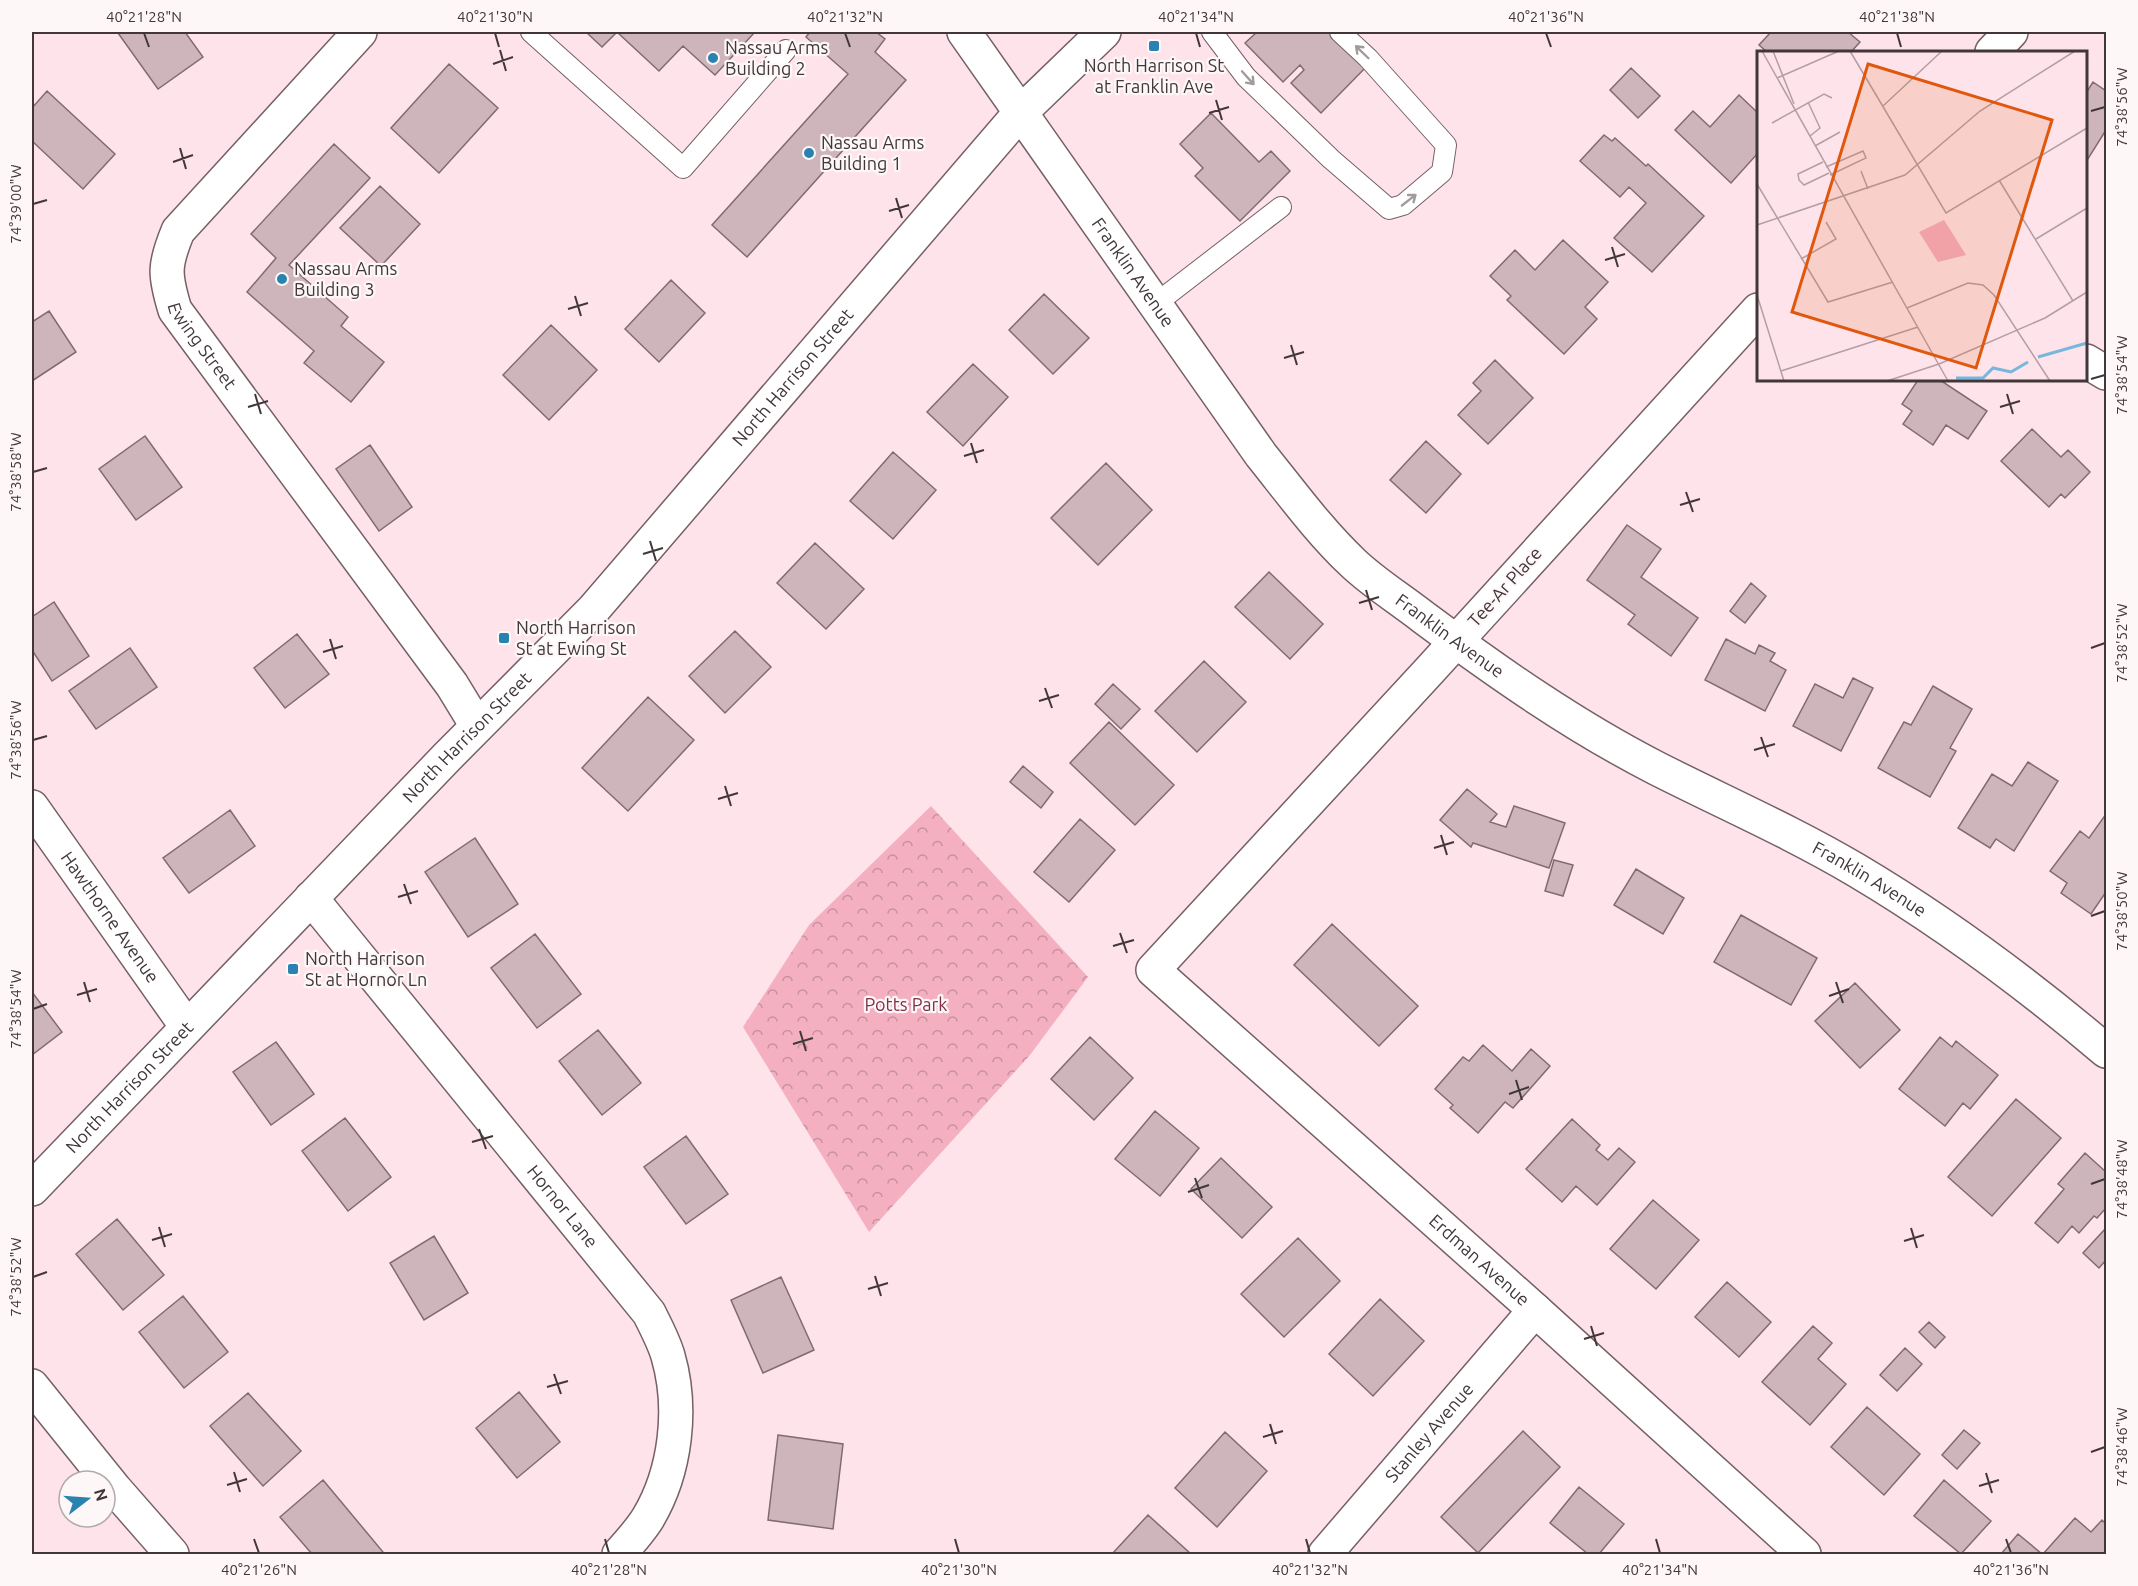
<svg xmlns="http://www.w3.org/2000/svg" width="2138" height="1586" viewBox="0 0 2138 1586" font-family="Ubuntu,sans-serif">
	<defs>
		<pattern id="park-crowns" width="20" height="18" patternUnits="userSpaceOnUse" patternTransform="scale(1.5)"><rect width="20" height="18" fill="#f4b0c1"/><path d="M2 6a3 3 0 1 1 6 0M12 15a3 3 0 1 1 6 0" fill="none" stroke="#c7909e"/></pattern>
	</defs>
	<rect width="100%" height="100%" fill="#fee4ea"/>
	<!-- park -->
	<path fill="url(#park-crowns)" d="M931 806 1088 977 1030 1055 869 1232 743 1027 809 925Z"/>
	<!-- building -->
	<path fill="#cdb5bb" stroke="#816b70" stroke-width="1.5" d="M120 32H185L203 57 158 89 118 33Z
		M586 32H617L602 47Z
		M617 32H755L715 75 683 46 659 71Z
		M810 32H876L885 39 875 52 906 80 747 257 712 225 848 74 806 37Z
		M1257 32H1334L1368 65 1321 113 1291 83 1304 70 1300 65 1283 82 1245 43Z
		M1771 32H1848L1860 42 1851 52H1767L1759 45Z
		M449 64 498 108 439 173 391 128Z
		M1631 68 1660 96 1638 118 1610 90Z
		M2093 82 2106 91V130L2086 162V93Z
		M47 91 115 154 83 189 32 141V108Z
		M1739 95 1758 113V153L1731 183 1675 130 1693 111 1710 127Z
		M1211 113 1259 162 1271 151 1290 171 1240 221 1195 176 1203 168 1180 144Z
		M1604 135 1612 141 1615 138 1646 166 1648 164 1704 216 1652 272 1614 238 1646 203 1629 187 1620 197 1580 161Z
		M334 144 370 178 289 265 348 317 341 326 384 362 351 402 304 363 314 351 247 292 276 258 251 234Z
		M380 186 420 224 381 266 340 228Z
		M1563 240 1608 282 1585 307 1597 319 1564 354 1507 300 1511 296 1490 276 1515 250 1535 270Z
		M671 280 705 313 659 362 625 329Z
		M1044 294 1089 338 1053 374 1009 330Z
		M49 311 76 352 32 381V322Z
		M551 325 597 370 549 420 503 375Z
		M1495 360 1533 398 1488 444 1458 415 1481 391 1473 383Z
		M973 364 1008 397 963 446 927 412Z
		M1918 380H1940L1987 411 1968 439 1946 425 1933 445 1903 424 1912 411 1902 404Z
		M2032 429 2061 457 2068 450 2090 472 2065 498 2061 494 2049 507 2001 461Z
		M145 436 182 487 136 520 99 469Z
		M1426 441 1461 474 1426 513 1390 480Z
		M370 445 412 507 379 531 336 469Z
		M893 452 936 490 893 539 850 501Z
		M1106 463 1152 510 1098 565 1051 518Z
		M1627 525 1661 549 1641 577 1698 618 1671 656 1628 624 1635 615 1587 580Z
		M815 543 864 589 826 629 777 583Z
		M1269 572 1323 624 1290 659 1235 607Z
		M1751 583 1766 596 1745 623 1730 611Z
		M54 602 89 656 52 681 32 650V617Z
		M735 631 771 667 725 713 689 676Z
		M297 634 329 674 285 708 254 668Z
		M1726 639 1755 654 1759 645 1775 653 1770 661 1786 670 1765 711 1705 680Z
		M130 648 157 687 96 729 69 691Z
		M1204 661 1246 702 1197 752 1155 711Z
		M1853 678 1873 688 1841 751 1793 726 1815 684 1843 698Z
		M1113 684 1140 709 1121 729 1095 704Z
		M1933 686 1972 709 1950 748 1956 751 1930 797 1878 768 1904 722 1911 725Z
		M648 697 694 740 628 811 582 768Z
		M1109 722 1174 785 1135 825 1070 763Z
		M2028 762 2058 781 2014 851 1996 839 1990 848 1958 828 1992 774 2012 786Z
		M1023 766 1053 792 1041 808 1010 782Z
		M1467 789 1497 814 1490 822 1506 827 1514 806 1565 823 1549 868 1473 843 1471 847 1440 820Z
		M230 810 255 846 189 893 163 858Z
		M2106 814V892L2091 914 2061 893 2067 883 2050 871 2080 831 2089 838Z
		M1080 819 1115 850 1069 902 1034 872Z
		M475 838 518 904 468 937 425 872Z
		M1554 860 1573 865 1563 896 1545 891Z
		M1636 869 1684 898 1663 934 1614 905Z
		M1741 915 1817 958 1791 1005 1714 962Z
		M1332 924 1418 1006 1379 1046 1294 965Z
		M535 934 581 994 537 1028 491 968Z
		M1855 983 1900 1030 1860 1068 1815 1021Z
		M32 992 62 1032 32 1055Z
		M598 1030 641 1083 602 1115 559 1061Z
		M1090 1037 1133 1078 1094 1120 1051 1079Z
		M1940 1037 1952 1047 1956 1041 1998 1075 1970 1109 1963 1103 1945 1126 1899 1089Z
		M276 1042 314 1094 271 1125 233 1072Z
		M1483 1045 1512 1071 1531 1049 1550 1066 1513 1108 1505 1102 1478 1133 1450 1108 1453 1105 1435 1089 1463 1057 1469 1061Z
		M2016 1099 2061 1138 1992 1216 1948 1177Z
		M1155 1111 1199 1148 1160 1196 1115 1159Z
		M345 1118 391 1177 348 1211 302 1151Z
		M1572 1119 1600 1145 1596 1150 1608 1160 1619 1148 1635 1162 1597 1205 1576 1186 1562 1202 1526 1169Z
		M686 1136 728 1194 686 1224 644 1167Z
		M2085 1153 2106 1172V1208L2097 1218 2094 1216 2079 1233 2072 1226 2058 1243 2035 1223 2064 1189 2058 1184Z
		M1221 1158 1272 1207 1242 1238 1191 1189Z
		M1653 1200 1699 1240 1656 1289 1610 1249Z
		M117 1219 164 1275 123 1310 76 1254Z
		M2106 1228V1260L2099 1268 2083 1253Z
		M434 1236 468 1293 424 1320 390 1263Z
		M1298 1238 1340 1281 1284 1337 1241 1294Z
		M781 1277 814 1350 763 1373 731 1300Z
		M1727 1282 1771 1322 1739 1357 1695 1317Z
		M183 1296 228 1352 184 1388 139 1332Z
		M1380 1299 1424 1341 1373 1396 1329 1354Z
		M1929 1322 1945 1337 1935 1348 1919 1332Z
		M1813 1326 1832 1343 1818 1359 1846 1384 1810 1425 1762 1382Z
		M1905 1348 1922 1364 1897 1391 1880 1375Z
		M519 1392 560 1442 517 1478 476 1428Z
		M248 1393 301 1451 263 1486 210 1426Z
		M1867 1407 1920 1454 1884 1495 1831 1447Z
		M1964 1430 1980 1443 1957 1469 1942 1455Z
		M1523 1431 1560 1467 1478 1553 1441 1517Z
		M1225 1432 1267 1471 1217 1527 1175 1488Z
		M778 1435 843 1444 833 1529 768 1520Z
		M323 1480 383 1552 380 1554H312L280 1517Z
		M1944 1480 1991 1521 1961 1554 1914 1516Z
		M1579 1487 1624 1524 1599 1554H1588L1550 1523Z
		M1148 1515 1191 1554H1112Z
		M2075 1518 2091 1532 2102 1520 2106 1524V1554H2043Z
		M2018 1534 2042 1554H2001Z"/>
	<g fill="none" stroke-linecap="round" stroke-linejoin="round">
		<defs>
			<path id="service" d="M531 32 683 168 786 50
				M1212 32 1246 77 1331 159 1389 209 1403 205 1442 172 1446 145 1368 58 1340 32
				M1154 305 1281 207"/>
			<g id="minor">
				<path id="s1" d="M360 32 178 231C164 265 164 274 175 310L452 685 477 726"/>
				<path id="s2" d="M964 32 1261 455C1290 491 1319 531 1353 563 1374 583 1400 599 1423 617 1497 672 1574 726 1656 768 1723 802 1792 832 1856 870 1947 924 2026 983 2106 1051"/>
				<path d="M1992 52 2011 32"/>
				<path id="s3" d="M1758 310 1430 670 1153 970 1535 1310 1804 1554"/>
				<path d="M2086 361 2106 373"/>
				<path id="s4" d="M32 807 187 1027"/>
				<path id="s5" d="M311 898 649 1313C656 1327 664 1342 668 1356 683 1408 676 1471 648 1518 640 1531 629 1543 619 1554"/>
				<path id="s6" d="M1325 1554 1535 1310"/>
			</g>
			<g id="tertiary">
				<path id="s7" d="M32 1189 447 757 593 610 1020 113 1104 32"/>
				<path d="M32 1386 115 1489 172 1554"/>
			</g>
		</defs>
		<!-- service casing -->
		<use href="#service" stroke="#756065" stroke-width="22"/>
		<!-- minor casing -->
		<use href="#minor" stroke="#756065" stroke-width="36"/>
		<!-- tertiary casing -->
		<use href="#tertiary" stroke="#756065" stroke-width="36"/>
		<!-- service -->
		<use href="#service" stroke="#fff" stroke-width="20"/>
		<!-- minor -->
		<use href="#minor" stroke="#fff" stroke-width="33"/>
		<!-- tertiary -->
		<use href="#tertiary" stroke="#fff" stroke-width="33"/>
	</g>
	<!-- one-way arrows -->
	<defs><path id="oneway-shaft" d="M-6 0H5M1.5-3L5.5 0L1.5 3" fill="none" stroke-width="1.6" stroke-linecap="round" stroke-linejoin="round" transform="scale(1.5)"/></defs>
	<g stroke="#a09b9c">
		<use href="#oneway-shaft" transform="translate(1362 52) rotate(-136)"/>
		<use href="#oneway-shaft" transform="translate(1248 78) rotate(48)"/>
		<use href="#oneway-shaft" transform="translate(1409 200) rotate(-38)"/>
	</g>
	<!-- ticks -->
	<path fill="none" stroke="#41373a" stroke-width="2" d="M144 33 149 47M495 33 499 47M845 33 850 47M1196 33 1200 47M1546 33 1551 47M1897 33 1901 47M500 50 506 71M493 64 513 57M1216 100 1222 120M2091 111 2105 107M1209 113 1229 107M180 148 186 169M173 162 193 155M896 198 902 218M33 204 47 200M889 211 909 205M1612 247 1618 267M1605 260 1625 254M575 296 581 316M568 309 588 303M1291 345 1297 365M1284 358 1304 352M2091 379 2105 375M255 394 261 414M2007 394 2013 414M248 407 268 401M2000 407 2020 401M971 443 977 463M964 456 984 450M33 472 47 468M1686 492 1693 512M1680 505 1700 499M650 541 656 561M643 554 663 548M1366 590 1372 610M1359 603 1379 597M330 639 336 659M2091 648 2105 643M323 652 343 646M1045 688 1052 708M1039 701 1059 695M1761 737 1768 757M33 740 47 736M1754 750 1775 744M725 786 731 806M718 799 738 793M1441 835 1447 855M1434 848 1454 842M404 884 411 904M398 897 418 891M2091 916 2105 911M1120 933 1127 953M1113 946 1134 940M84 982 90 1002M1836 982 1843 1003M77 995 97 989M1829 996 1849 989M33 1009 47 1004M800 1031 806 1051M793 1044 813 1038M1516 1080 1522 1100M1509 1094 1529 1087M479 1129 486 1149M472 1142 493 1136M1195 1178 1202 1198M2091 1184 2105 1179M1188 1192 1209 1185M159 1227 165 1247M1911 1228 1917 1248M152 1240 172 1234M1904 1241 1924 1235M875 1276 881 1296M33 1277 47 1272M868 1289 888 1283M1591 1326 1597 1346M1584 1339 1604 1333M554 1374 561 1394M547 1387 568 1381M1270 1424 1276 1444M1263 1437 1283 1431M2091 1452 2105 1447M234 1472 240 1492M1986 1473 1992 1493M227 1485 247 1479M1979 1486 1999 1480M254 1539 259 1553M605 1539 609 1553M955 1539 959 1553M1306 1539 1310 1553M1656 1539 1660 1553M2006 1539 2011 1553"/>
	<!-- markers -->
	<g fill="#2a82b1" stroke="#fdf7f8" stroke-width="2">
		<rect x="1148" y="40" width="12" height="12" rx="3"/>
		<circle cx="713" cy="58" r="6"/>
		<circle cx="809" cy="153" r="6"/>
		<circle cx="282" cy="279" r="6"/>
		<rect x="498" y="632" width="12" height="12" rx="3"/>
		<rect x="287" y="963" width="12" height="12" rx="3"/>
	</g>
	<g text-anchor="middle" stroke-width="4.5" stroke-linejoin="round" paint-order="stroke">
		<!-- poi labels -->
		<g font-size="18" fill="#41373a" stroke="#fdf7f8" text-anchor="start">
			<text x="725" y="54">Nassau Arms<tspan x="725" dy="21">Building 2</tspan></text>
			<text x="1154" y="72" text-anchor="middle">North Harrison St<tspan x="1154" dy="21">at Franklin Ave</tspan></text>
			<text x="821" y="149">Nassau Arms<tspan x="821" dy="21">Building 1</tspan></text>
			<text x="294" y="275">Nassau Arms<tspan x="294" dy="21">Building 3</tspan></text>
			<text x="516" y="634">North Harrison<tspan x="516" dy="21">St at Ewing St</tspan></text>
			<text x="305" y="965">North Harrison<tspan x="305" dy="21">St at Hornor Ln</tspan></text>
		</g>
		<!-- street labels -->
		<g font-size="18" fill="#41373a" stroke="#fdf7f8">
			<text dy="6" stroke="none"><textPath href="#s2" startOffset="294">Franklin Avenue</textPath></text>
			<text dy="6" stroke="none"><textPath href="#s1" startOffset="396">Ewing Street</textPath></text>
			<text dy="6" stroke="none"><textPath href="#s7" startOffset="1113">North Harrison Street</textPath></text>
			<text transform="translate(1505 587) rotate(-48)" y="6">Tee-Ar Place</text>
			<text dy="6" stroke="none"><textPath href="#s2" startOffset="780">Franklin Avenue</textPath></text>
			<text dy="6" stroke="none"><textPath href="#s7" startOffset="627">North Harrison Street</textPath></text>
			<text dy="6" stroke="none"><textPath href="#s2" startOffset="1266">Franklin Avenue</textPath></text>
			<text dy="6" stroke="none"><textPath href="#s4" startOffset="135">Hawthorne Avenue</textPath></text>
			<text dy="6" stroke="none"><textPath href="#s7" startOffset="141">North Harrison Street</textPath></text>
			<text dy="6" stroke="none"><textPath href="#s5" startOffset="398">Hornor Lane</textPath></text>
			<text dy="6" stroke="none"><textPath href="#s3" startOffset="1332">Erdman Avenue</textPath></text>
			<text dy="6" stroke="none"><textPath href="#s6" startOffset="160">Stanley Avenue</textPath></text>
		</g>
		<!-- park labels -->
		<g font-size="18" fill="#812f4b" stroke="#fdf7f8">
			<text x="906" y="1011">Potts Park</text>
		</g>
	</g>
	<!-- overview -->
	<g transform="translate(1757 51)">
		<rect width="330" height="330" fill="#fee4ea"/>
		<path d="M187 169 209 204 181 211 162 181Z" fill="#f4b0c1"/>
		<path fill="none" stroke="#77b7de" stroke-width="3" d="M281 306 330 292M199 327H226L236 317 254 321 271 311"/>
		<path fill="none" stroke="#b29fa4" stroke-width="1.5" d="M5 0 191 330M16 0 37 53M93 0 189 162 330 77M20 27 82 0M51 51 63 77 53 85M126 55 185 0M15 72 67 43 75 47M58 95 83 81M66 111 41 123 42 129 47 134 72 122M69 116 106 100 109 107 73 124M104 120 111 138M242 129 316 250M0 133 71 251 136 231M0 174 148 124 223 60 318 0M279 188 330 157M44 208 79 188 69 171M0 244 27 330M150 257 211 232 226 234 237 244 293 330M24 320 161 276M130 330 182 313 288 267 330 241"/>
		<path fill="#e0570e" fill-opacity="0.15" stroke="#e0570e" stroke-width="3" d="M111 13 295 69 219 317 35 261Z"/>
		<rect width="330" height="330" fill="none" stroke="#41373a" stroke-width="3"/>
	</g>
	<!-- border -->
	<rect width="2138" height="1586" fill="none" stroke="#fdf7f8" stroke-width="66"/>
	<!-- north arrow -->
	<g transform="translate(87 1499) rotate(73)"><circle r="28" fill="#fdf7f8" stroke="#b2aaac" stroke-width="1.5"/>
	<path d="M0-4.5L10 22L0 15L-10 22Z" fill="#2a82b1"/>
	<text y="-9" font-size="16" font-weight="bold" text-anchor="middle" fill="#41373a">N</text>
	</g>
	<rect x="33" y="33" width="2072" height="1520" fill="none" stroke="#41373a" stroke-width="2"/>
	<g font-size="15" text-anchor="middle" fill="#41373a">
		<text x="144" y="22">40°21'28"N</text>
		<text x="495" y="22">40°21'30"N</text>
		<text x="845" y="22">40°21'32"N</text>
		<text x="1196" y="22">40°21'34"N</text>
		<text x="1546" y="22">40°21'36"N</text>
		<text x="1897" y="22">40°21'38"N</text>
		<text transform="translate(2122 107) rotate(-90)" y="5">74°38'56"W</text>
		<text transform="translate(16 204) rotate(-90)" y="5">74°39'00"W</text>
		<text transform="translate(2122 375) rotate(-90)" y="5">74°38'54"W</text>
		<text transform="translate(16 472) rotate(-90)" y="5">74°38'58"W</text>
		<text transform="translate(2122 643) rotate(-90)" y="5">74°38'52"W</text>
		<text transform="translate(16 740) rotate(-90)" y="5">74°38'56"W</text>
		<text transform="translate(2122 911) rotate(-90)" y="5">74°38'50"W</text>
		<text transform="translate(16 1009) rotate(-90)" y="5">74°38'54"W</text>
		<text transform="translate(2122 1179) rotate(-90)" y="5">74°38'48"W</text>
		<text transform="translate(16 1277) rotate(-90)" y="5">74°38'52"W</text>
		<text transform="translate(2122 1447) rotate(-90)" y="5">74°38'46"W</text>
		<text x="259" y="1575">40°21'26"N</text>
		<text x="609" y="1575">40°21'28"N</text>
		<text x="959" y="1575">40°21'30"N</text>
		<text x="1310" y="1575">40°21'32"N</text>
		<text x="1660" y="1575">40°21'34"N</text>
		<text x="2011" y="1575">40°21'36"N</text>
	</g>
</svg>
